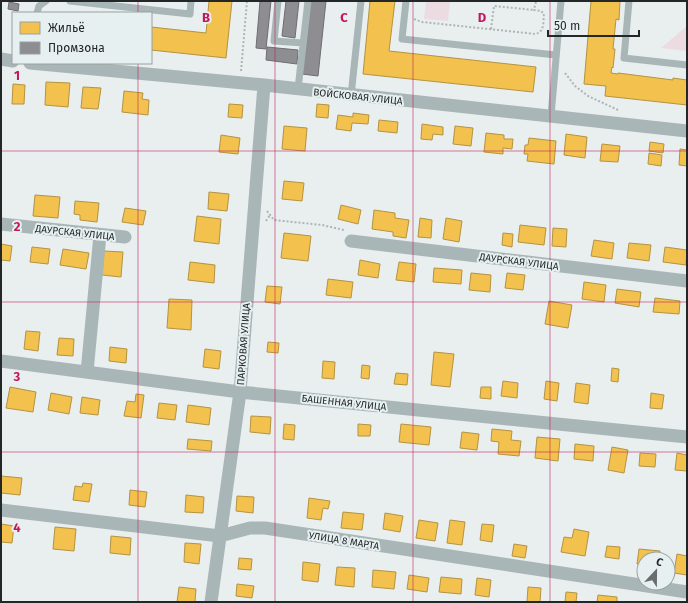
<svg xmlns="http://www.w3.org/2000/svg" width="688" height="603" viewBox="0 0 688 603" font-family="'Fira Sans',sans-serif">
	<rect width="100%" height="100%" fill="#e9eeee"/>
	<!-- green -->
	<path fill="#eddbe2" d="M426 1H450L448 21 424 19Z
		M687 26V51L661 48Z"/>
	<!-- homes -->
	<path fill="#f2c14e" stroke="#b49342" d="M209 1H232L226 58 151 50V27L206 33Z
		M370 1H395L389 51 536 67 533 92 363 74Z
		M591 1H620L619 20 616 19 613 49H615L613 68 612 67 611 73 618 74V73L673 80V78L687 80V105L605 96 606 86 584 84Z
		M46 82 70 83 68 107 45 105Z
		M13 84 25 85 24 104H12Z
		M83 87 101 88 98 109 81 108Z
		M124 91 143 93 142 99 149 100 148 115 122 112Z
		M229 104 243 105 242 118 228 117Z
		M317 104 329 105 328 118 316 117Z
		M353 113 369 115 368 124 352 123 351 131 336 129 338 115 353 117Z
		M379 120 398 122 397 133 378 131Z
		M422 124 443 127V135L433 134 432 140 421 139Z
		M284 126 307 128 305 151 282 149Z
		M455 126 473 128 471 146 453 144Z
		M486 133 504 135V139H513L512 149 503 148V154L484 152Z
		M566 134 587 137 585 158 564 155Z
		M221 135 240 138 238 154 219 152Z
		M529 138 556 141 554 164 527 161 528 154H524L525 145H528Z
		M650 142 664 144 663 153 649 151Z
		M602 144 620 146 618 162 600 161Z
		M680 149 687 150V166L679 165Z
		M649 153 662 155 661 166 648 164Z
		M284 181 304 183 302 201 282 199Z
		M209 192 229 194 227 211 208 209Z
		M35 195 60 197 58 218 33 216Z
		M75 201 99 203 97 222 80 220V215L74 214Z
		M341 205 361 210 358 224 338 219Z
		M125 208 146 211 143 225 122 222Z
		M374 210 395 213V218L409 220 406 238 393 236V232L372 229Z
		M197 216 221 219 219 244 194 241Z
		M420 218 432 220 431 238 418 237Z
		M446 218 462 221 459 242 443 239Z
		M520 225 546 228 544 245 518 242Z
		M553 228 567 229 566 247 552 246Z
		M284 233 311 236 308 261 281 258Z
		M503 233 513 234 512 247 502 245Z
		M594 240 614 243 612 259 591 256Z
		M629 243 651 245 649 261 627 258Z
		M1 244 12 246 10 261 1 260Z
		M32 247 50 249 48 264 30 262Z
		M665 247 687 250 686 265 663 262Z
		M63 249 89 253 86 269 60 265Z
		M104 251 123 252 121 277 102 275Z
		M360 260 380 264 378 278 358 275Z
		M190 262 215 265 214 283 188 280Z
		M399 262 416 264 414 282 396 280Z
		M434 268 462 270 461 284 433 282Z
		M471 273 491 275 490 292 469 290Z
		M507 273 525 275 523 290 505 288Z
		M328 279 353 282 351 298 326 295Z
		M584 282 606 285 604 302 582 299Z
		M267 286 282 287 280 304 265 302Z
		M617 289 641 292 639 307 615 303Z
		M655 298 680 301 679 314 653 312Z
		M169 299 192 300 191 330 167 328Z
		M549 301 572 305 568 328 545 324Z
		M26 331 40 332 38 351 24 349Z
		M59 338 74 339 73 356 57 355Z
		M268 342 279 343 278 353 267 352Z
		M110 347 127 349 126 363 109 361Z
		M205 349 221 351 219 369 203 367Z
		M434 352 454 354 450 387 431 385Z
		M323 361 335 362 334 379 322 378Z
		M362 365 370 366 369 379 361 378Z
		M612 368 619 369 618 382 611 381Z
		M396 373 408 374 407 385 394 384Z
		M503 381 518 383 517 398 501 396Z
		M546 381 559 383 557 401 544 399Z
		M576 383 590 385 588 404 574 402Z
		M10 387 36 392 33 412 6 408Z
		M481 387H491V399L480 398Z
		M51 393 72 397 69 414 48 410Z
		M651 393 664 395 662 409 650 408Z
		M136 394 144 395 141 418 124 416 127 401 135 402Z
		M82 397 100 400 98 415 80 413Z
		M159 403 177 405 175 420 157 418Z
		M188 405 211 408 209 425 186 422Z
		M251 416 271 417 270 434 250 432Z
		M284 424 295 425 294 440 283 439Z
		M358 424 371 425 370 436H358Z
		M401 424 431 427 429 445 399 442Z
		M492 429 512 431 511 440 521 441 519 456 498 454 499 442 491 441Z
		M462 432 479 434 477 450 460 448Z
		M537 437 560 439 558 461 535 458Z
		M188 439 212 441 211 451 187 449Z
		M575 444 594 446 593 461 574 459Z
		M612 447 628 450 624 473 608 470Z
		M640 453 656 454 655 467 639 466Z
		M677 453 687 455V471L675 470Z
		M1 476 22 478 20 495 1 493Z
		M83 483 92 484 89 502 73 500 75 486 82 487Z
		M130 490 147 492 145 507 129 505Z
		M186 495 204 497 203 513 185 512Z
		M237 496 254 497 253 513 236 511Z
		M309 498 330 501 328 509 323 508 321 520 307 518Z
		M343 512 364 514 362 530 341 528Z
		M385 513 403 516 400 532 383 529Z
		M419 520 438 523 435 541 416 538Z
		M450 520 465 522 462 545 447 543Z
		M1 524 14 526 12 543 1 542Z
		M482 524 494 525 492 542 480 540Z
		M55 527 76 529 74 551 53 549Z
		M574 529 589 532 585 556 561 552 564 537 572 538Z
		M111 536 131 538 130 555 110 553Z
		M185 543 201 544 199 564 184 562Z
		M514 544 527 546 525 558 512 556Z
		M607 546 620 547 619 559 605 557Z
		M639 549 660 551 659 559H644V564H637Z
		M677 554 687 556V575L674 573Z
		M239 558 252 559 251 570 238 569Z
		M303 562 320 564 318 582 302 580Z
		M337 567 355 568 354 587 335 585Z
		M373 570 396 572 394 589 372 587Z
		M409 575 429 578 427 592 407 589Z
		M441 577 462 579 461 594 439 592Z
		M477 578 491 580 489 597 475 595Z
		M237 584 254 586 252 598 236 596Z
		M179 587 196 589 195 602H177Z
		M528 587 541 588 540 602H527Z
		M566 592 577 593 576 602H565Z
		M598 595 617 597V602H597Z"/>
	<!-- industry -->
	<path fill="#8d8d92" stroke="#6e6e72" d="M260 1H271L266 49 256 48Z
		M286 1H299L295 38 282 36Z
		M310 1H326L318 76 302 74Z
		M9 2 19 4 18 11 8 9Z
		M267 47 298 50 297 64 266 60Z"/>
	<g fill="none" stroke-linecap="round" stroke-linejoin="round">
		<!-- path -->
		<path stroke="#adb5b5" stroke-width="2" stroke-dasharray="2 2" stroke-linecap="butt" d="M414 19 422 22 536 34C545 31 543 21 544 14L541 11 534 10 536 1
			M491 29 494 6 534 10
			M241 71 247 1
			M565 73 575 86 588 96 618 110
			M267 211 274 220 322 225 344 230
			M266 221 270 215"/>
		<!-- lane -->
		<path stroke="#a9b6b7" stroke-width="7" d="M70 1 190 14 191 1
			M278 1 274 41 303 43
			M406 1 402 39 556 55
			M629 1 624 58 687 65
			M37 13 39 6 46 1
			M298 89 308 1
			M351 96 361 1
			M551 116 561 1"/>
		<!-- street -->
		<path stroke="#a9b6b7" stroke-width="13" d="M1 59 13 61
			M30 63 264 85 687 131
			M1 224 125 237
			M351 241 687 281
			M1 361 240 392 687 437
			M87 372 100 235
			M1 510 220 536 250 528H265L687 592
			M211 602 240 392 264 85"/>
	</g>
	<!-- grid -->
	<path fill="none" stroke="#c2185b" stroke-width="1" stroke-opacity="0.55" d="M138 1V13M275 1V602M413 1V602M550 1V602M138 63V602M1 151H687M1 302H687M1 452H687"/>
	<g text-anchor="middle" stroke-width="4" stroke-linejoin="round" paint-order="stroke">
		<!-- street labels -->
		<g font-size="10" fill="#242727" stroke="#e7f0f0">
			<text transform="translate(358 96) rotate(6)" y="4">ВОЙСКОВАЯ УЛИЦА</text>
			<text transform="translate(75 232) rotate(6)" y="4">ДАУРСКАЯ УЛИЦА</text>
			<text transform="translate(519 261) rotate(7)" y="4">ДАУРСКАЯ УЛИЦА</text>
			<text transform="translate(243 344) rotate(-86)" y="4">ПАРКОВАЯ УЛИЦА</text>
			<text transform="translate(344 402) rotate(6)" y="4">БАШЕННАЯ УЛИЦА</text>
			<text transform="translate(344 540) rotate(9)" y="4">УЛИЦА 8 МАРТА</text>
		</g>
	</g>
	<g font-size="13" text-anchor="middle" font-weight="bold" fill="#c2185b" stroke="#e7f0f0" stroke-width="4" stroke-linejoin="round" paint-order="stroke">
		<text x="206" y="22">B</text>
		<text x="344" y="22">C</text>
		<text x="482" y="22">D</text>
		<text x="17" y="80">1</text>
		<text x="17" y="231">2</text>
		<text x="17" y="381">3</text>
		<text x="17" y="532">4</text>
	</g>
	<!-- border -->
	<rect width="688" height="603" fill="none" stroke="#242727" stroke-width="4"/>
	<!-- legend -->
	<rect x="12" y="12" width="140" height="52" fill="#e7f0f0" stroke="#99a0a0"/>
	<rect x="20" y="22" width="20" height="12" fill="#f2c14e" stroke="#99a0a0"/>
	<text x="48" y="32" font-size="12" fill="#242727">Жильё</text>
	<rect x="20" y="42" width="20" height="12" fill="#8d8d92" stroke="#99a0a0"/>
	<text x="48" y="52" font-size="12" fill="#242727">Промзона</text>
	<!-- north arrow -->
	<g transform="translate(656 571) rotate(22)"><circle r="19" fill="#e7f0f0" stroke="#99a0a0"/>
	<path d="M0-3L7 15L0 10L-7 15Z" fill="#696d6d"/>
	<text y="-6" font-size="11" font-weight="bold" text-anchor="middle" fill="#242727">С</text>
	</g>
	<!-- scale -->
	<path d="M548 30v6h91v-6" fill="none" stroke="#242727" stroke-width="2"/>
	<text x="554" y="30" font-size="12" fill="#242727" stroke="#e7f0f0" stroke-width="3" paint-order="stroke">50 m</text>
</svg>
